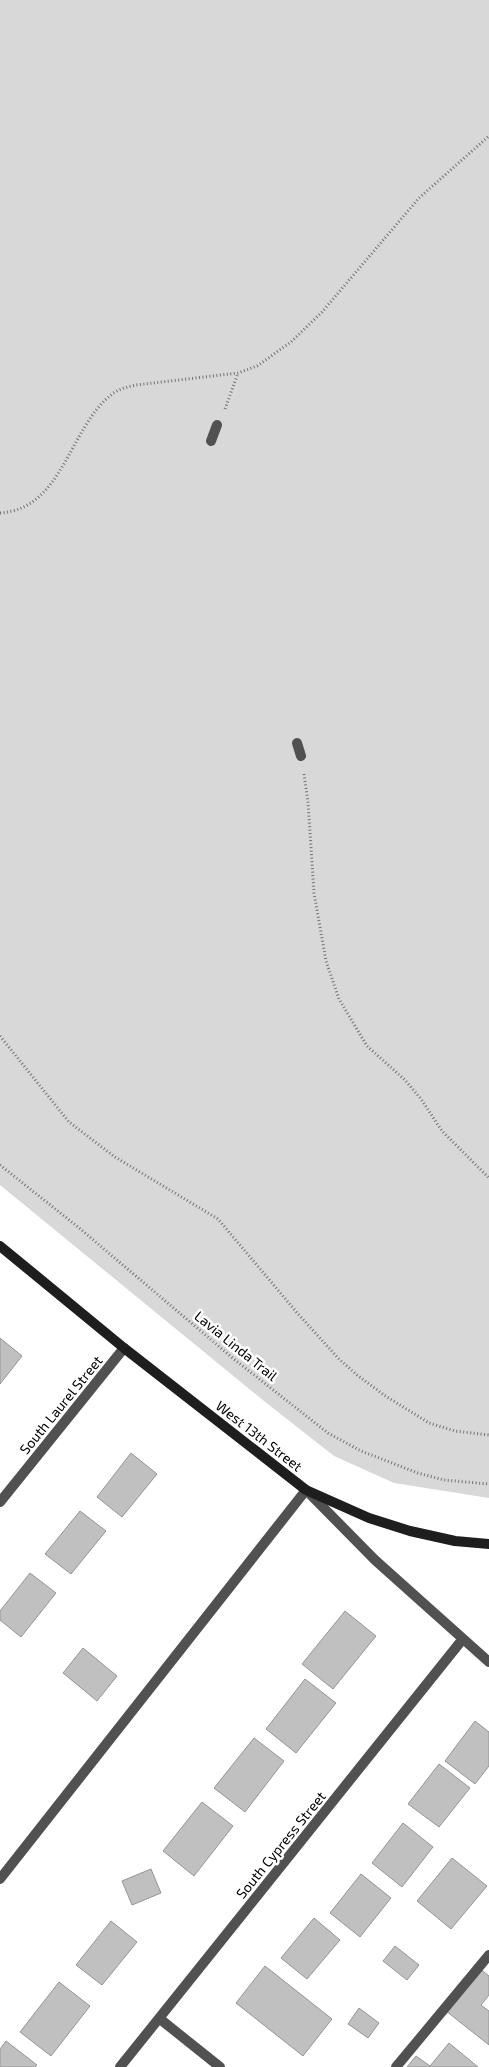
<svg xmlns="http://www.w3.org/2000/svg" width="489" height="2067" viewBox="0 0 489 2067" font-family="'Exo 2',sans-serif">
	<rect width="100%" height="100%" fill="#fff"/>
	<!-- green -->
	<path fill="#d8d8d8" d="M0 0H489V1498L394 1483 334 1456 264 1401 0 1185Z"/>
	<!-- building -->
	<path fill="#c0c0c0" stroke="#959595" d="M0 1338 22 1356 0 1384Z
		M131 1453 157 1474 122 1517 97 1497Z
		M80 1511 106 1531 71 1574 45 1554Z
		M30 1573 56 1593 21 1637 0 1620V1611Z
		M345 1611 376 1636 333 1689 302 1664Z
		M83 1648 117 1676 97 1701 63 1673Z
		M305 1679 336 1703 296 1753 266 1729Z
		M475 1721 489 1732V1766L475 1784 445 1761Z
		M254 1738 284 1761 245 1812 214 1788Z
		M439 1764 470 1788 439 1827 408 1804Z
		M202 1802 233 1826 194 1876 163 1851Z
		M403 1823 433 1847 402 1887 372 1863Z
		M452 1858 487 1886 451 1929 417 1901Z
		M151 1869 161 1893 132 1905 122 1881Z
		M361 1874 391 1898 360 1937 330 1913Z
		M314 1918 340 1940 307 1979 281 1958Z
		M111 1921 137 1942 102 1985 76 1965Z
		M395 1946 419 1965 407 1980 383 1961Z
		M265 1966 332 2019 303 2056 236 2003Z
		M480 1969 489 1976V1995L481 2005 489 2011V2045L446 2011Z
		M59 1982 90 2006 51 2056 20 2032Z
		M359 2008 379 2023 368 2038 348 2024Z
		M6 2041 37 2065 35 2067H0V2049Z
		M449 2043 478 2067H407L416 2056 430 2066Z"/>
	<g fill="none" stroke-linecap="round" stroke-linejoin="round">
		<!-- path -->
		<path stroke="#737373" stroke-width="3" stroke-dasharray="1 2.5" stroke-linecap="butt" d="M225 409 238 373
			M0 513C63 509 69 428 111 395 118 389 127 387 136 385L238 373 257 366 291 342 322 312 419 198 489 136
			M304 774 308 802 314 893 326 961 339 999 367 1046 405 1080 421 1099 442 1131 489 1178
			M0 1036 69 1122 115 1157 218 1219 299 1315 339 1359 357 1375 384 1395 429 1423 455 1431 489 1435
			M0 1165 78 1227 235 1360 328 1433 361 1451 418 1473 444 1480 489 1484"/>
		<!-- service -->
		<path stroke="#515151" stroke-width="10" d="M211 441 217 425
			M297 743 301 756
			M0 1879 306 1490
			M396 2067 489 1955"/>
		<!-- minor -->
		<path stroke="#515151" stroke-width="10" d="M307 1491 375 1560 489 1662
			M0 1502 124 1348
			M160 2019 220 2067
			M120 2067 462 1640"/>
		<!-- secondary -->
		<path stroke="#1e1e1e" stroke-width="10" d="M0 1246 124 1348 306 1490 369 1518 410 1531 455 1541 489 1544"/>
	</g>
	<g text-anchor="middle" stroke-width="5" stroke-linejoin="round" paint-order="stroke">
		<!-- street labels -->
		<g font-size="14" fill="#000" stroke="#fff">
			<text transform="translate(236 1346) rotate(39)" y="5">Lavia Linda Trail</text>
			<text transform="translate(61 1405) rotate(-51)" y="5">South Laurel Street</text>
			<text transform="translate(259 1436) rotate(38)" y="5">West 13th Street</text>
			<text transform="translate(281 1845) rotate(-51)" y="5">South Cypress Street</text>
		</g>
	</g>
</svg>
